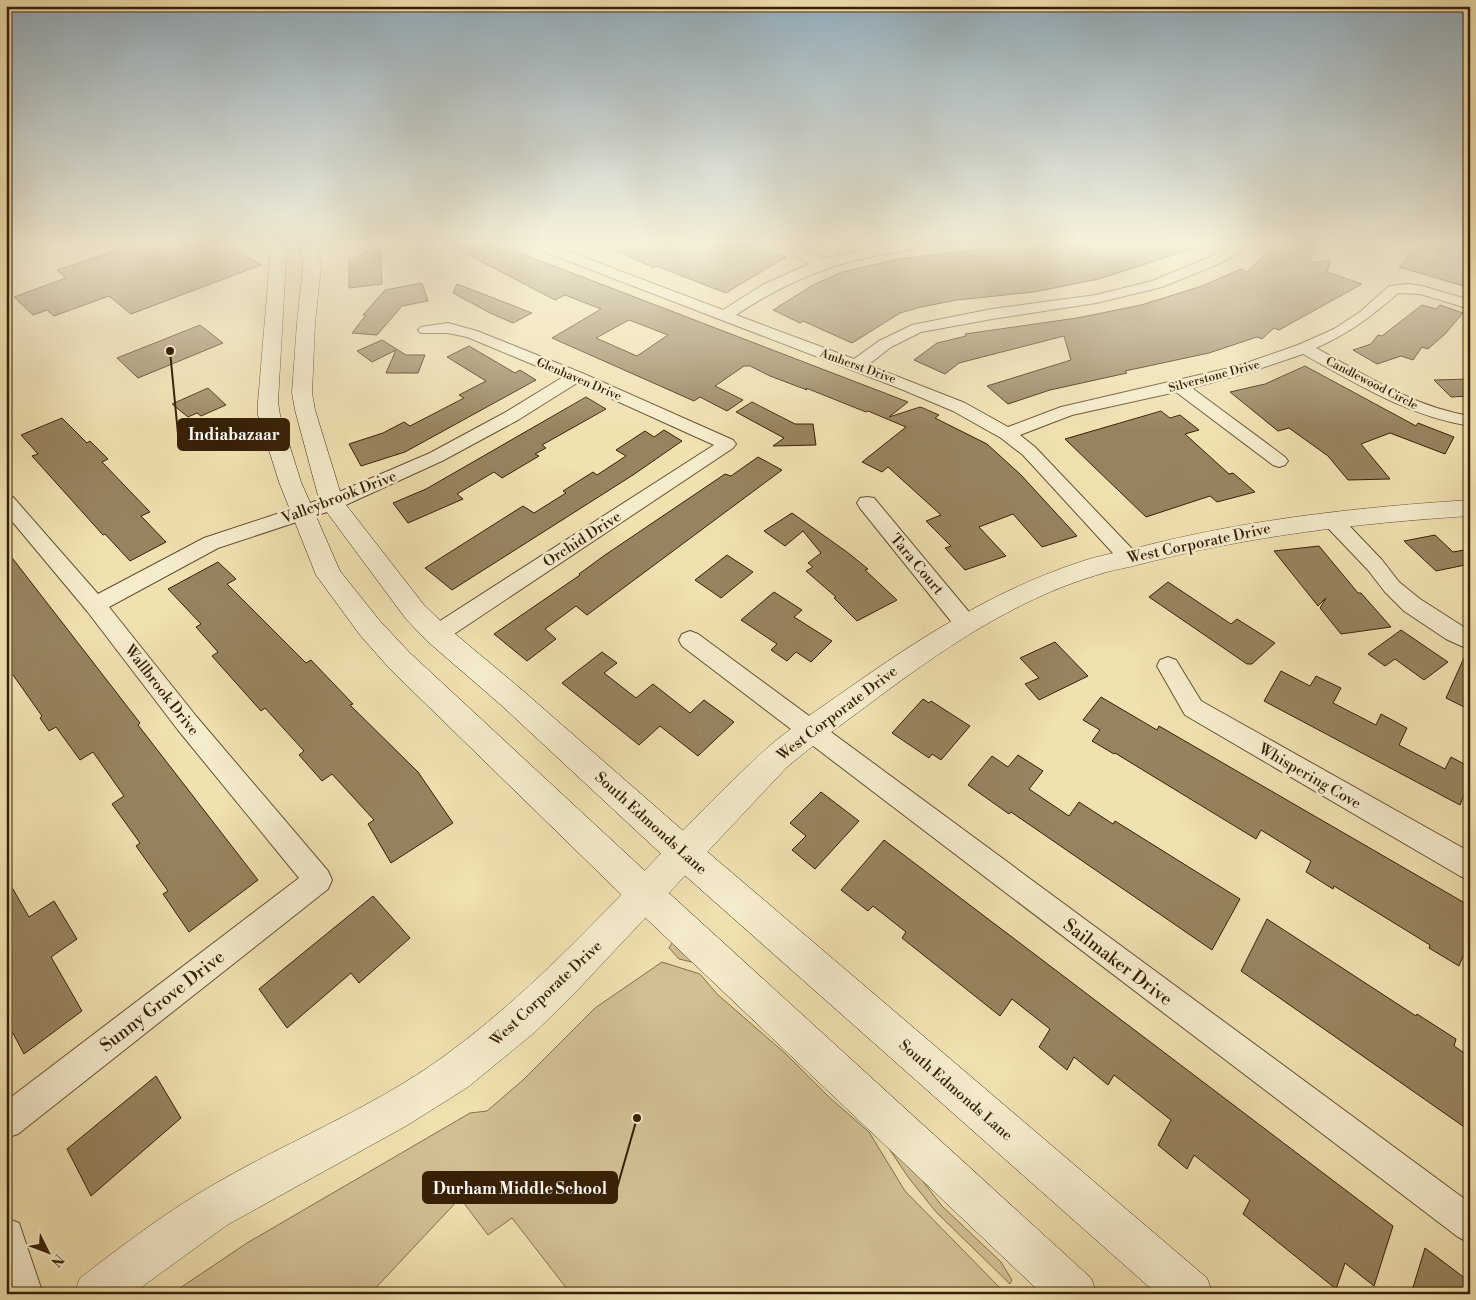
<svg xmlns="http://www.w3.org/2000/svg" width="1476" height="1300" viewBox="0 0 1476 1300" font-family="'Libre Bodoni',serif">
	<rect width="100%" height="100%" fill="#f0e1b1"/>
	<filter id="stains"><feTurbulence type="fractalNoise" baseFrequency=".004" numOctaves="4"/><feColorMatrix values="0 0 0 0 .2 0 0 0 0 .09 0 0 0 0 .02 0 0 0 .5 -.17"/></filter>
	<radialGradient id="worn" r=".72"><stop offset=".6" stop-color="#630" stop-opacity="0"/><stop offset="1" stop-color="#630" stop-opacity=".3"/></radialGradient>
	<!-- green -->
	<path fill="#d1c094" stroke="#84704d" d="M682 939 871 1114 942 1206 1001 1262 1012 1280 1010 1284 936 1212 908 1177 876 1129 785 1042 763 1025 704 965 679 959 669 948 674 940Z
		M662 962 700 974 717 994 786 1054 830 1098 869 1132 905 1191 1006 1294H571L512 1218 488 1235 460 1198 370 1294H171L247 1243 470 1113 487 1111 523 1080 595 1008Z"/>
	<!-- building -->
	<path fill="#97845f" stroke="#372006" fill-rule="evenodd" d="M130 246H231L261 265 131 314 109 296 54 316 47 310 33 315 14 297 66 278 57 270Z
		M380 246 382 284 349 288V260Z
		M451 246H502L908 402 889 417 920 407 923 408 939 415 935 418 987 444 1021 475 1077 536 1042 547 1013 514 979 527 1006 556 965 570 945 548 951 546 926 521 941 515 888 467 882 472 862 462 906 427 868 411 866 412 806 388 807 390 770 376 750 366H744L715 386 743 400 727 411 700 397 694 401 552 338 601 309 565 295 555 300ZM629 320 668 335 637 356 596 338Z
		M607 246H759L786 257 726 293 656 266 654 268Z
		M1010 246H1195V248L1099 279 1034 292 957 300 921 307 900 313 852 343 803 321 800 323 773 310 813 285 842 272 899 259Z
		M1274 246H1317L1309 263 1331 260 1327 272 1362 284 1279 330 1274 328 1262 339 1257 337 1209 353 1125 371 1127 373 1050 390 1008 404 987 386 1071 360 1064 336 959 363 945 374 914 360 937 343 966 336 965 334 1077 318 1141 305 1202 286 1241 269 1247 272Z
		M1415 246H1470V288L1399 267Z
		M422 283 428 301 402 306 377 335 352 333 366 315H363L385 290Z
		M457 284 509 304 532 313 513 323 490 313 453 293Z
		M1422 305 1436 309 1440 305 1463 313 1445 334 1428 349 1422 347 1413 360 1401 356 1377 364 1353 350 1371 344 1378 335 1382 336Z
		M200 325 223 343 138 378 117 358Z
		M382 340 406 355H425L418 373H386L396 350 372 362 357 351Z
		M469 346 515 373 520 370 536 380 405 452 361 466 349 444 383 433 404 422 410 426 464 398 459 395 486 381 447 357Z
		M1305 366 1416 426 1418 423 1454 437 1445 454 1390 433 1361 444 1390 479 1348 480 1328 456 1289 428 1278 431 1230 392 1265 384Z
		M1470 379V396L1451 397 1434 380Z
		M208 388 226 405 201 416 197 413 188 417 172 404Z
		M586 397 606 409 542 445 546 448 535 454 539 456 502 478 494 472 457 494 463 499 408 523 393 503 426 489Z
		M752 402 795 424H813L816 445 773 446 784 438 736 412Z
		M1161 411 1170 418 1180 415 1199 430 1185 434 1229 474 1233 473 1255 492 1217 502 1210 496 1146 517 1065 439Z
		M62 418 87 443 90 441 108 459 102 462 150 512 141 516 166 542 130 561 105 534 103 535 32 456 38 454 21 435Z
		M664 430 682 441 633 475 452 590 425 568 523 506 534 513 566 493 563 491 593 472 597 475 626 456 616 450 645 431 654 437Z
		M758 457 782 470 587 615 576 606 545 629 556 639 527 661 494 634 580 575 579 574 605 555 725 474 731 476Z
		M792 513 847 552 868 569 865 570 897 600 857 621 834 598 836 597 806 571 813 567 808 563 821 553 803 531 785 546 764 531Z
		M1435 535 1453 552 1470 549V564L1436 571 1404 541Z
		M1319 546 1358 593H1361L1391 627 1341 634 1320 608 1326 598 1318 606 1274 551Z
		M6 550 140 723 138 725 258 880 189 932 163 894 168 891 136 846 140 843 112 804 124 796 93 752 80 760 56 727 49 731 40 718 42 716 6 665Z
		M727 555 753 572 721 598 695 580Z
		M218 562 236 579 227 584 306 663 311 660 353 704 350 705 418 772 453 823 391 863 368 824 374 820 332 774 322 781 299 755 304 751 265 708 261 711 212 656 218 652 196 627 201 624 168 589Z
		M1168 582 1231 624 1237 619 1275 643 1252 664H1247L1149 597Z
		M774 592 802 610 794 617 832 641 811 662 796 652 787 661 771 650 777 644 741 620Z
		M1401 630 1448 662 1424 680 1395 659 1385 666 1368 654Z
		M1055 642 1088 676 1039 700 1025 684 1039 678 1020 658Z
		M1467 651 1470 652V710L1446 698Z
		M602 652 617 663 604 673 636 698 653 684 690 713 704 700 734 722 698 756 660 726 639 745 562 683Z
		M1281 671 1310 686 1316 676 1341 688 1333 703 1376 725 1381 714 1407 728 1399 745 1445 769 1451 757 1470 767V781L1460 805 1264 701Z
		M1101 697 1157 730 1159 726 1470 906V960L1463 956 1459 966 1429 948 1430 945 1334 886 1333 889 1306 872 1311 861 1261 830 1256 839 1115 753 1114 754 1092 741 1100 730 1083 720Z
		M923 699 929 703 931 701 970 726 941 760 932 754 929 758 892 733Z
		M1018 755 1043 771 1029 789 1069 816 1079 802 1113 824 1115 821 1240 899 1212 950 1011 812 1009 814 968 785 992 756 1008 767Z
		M821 792 859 821 815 869 792 850 806 836 790 823Z
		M884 840 1393 1226 1374 1286 1345 1263 1336 1289 1243 1214 1250 1200 1194 1155 1187 1169 1158 1145 1171 1120 1114 1075 1108 1085 1074 1057 1067 1070 1039 1047 1050 1029 1012 999 1000 1016 902 938 906 932 873 906 868 911 841 890Z
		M6 877 29 917 54 901 77 939 51 957 82 1011 24 1054 6 1020Z
		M373 896 410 938 359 983 351 973 287 1028 259 989Z
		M1267 919 1416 1016 1417 1014 1456 1039 1454 1046 1470 1057V1131L1241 971Z
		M156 1076 181 1118 91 1196 67 1149Z
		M1425 1248 1470 1282V1294H1411Z"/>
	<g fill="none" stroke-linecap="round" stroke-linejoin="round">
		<defs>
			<path id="minor" d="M535 246H554L723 310 764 284 810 264 785 249 783 246H799L823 259 882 246H919L917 249 912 250C844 258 793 277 736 315L854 359 879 341 912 325 992 309 1096 295 1152 281 1208 258 1231 246H1248L1246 249 1218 264 1162 287 1096 303 992 319 921 332 891 347 868 365 965 403 1008 427 1061 407 1238 366 1298 345 1334 329 1360 312 1389 286 1407 284 1422 286 1470 300V309L1420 294 1398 293C1371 317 1349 333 1316 348 1365 375 1414 407 1470 416V426C1408 416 1357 384 1303 354L1250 372 1192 388 1285 457 1288 461 1285 465 1279 467 1273 465 1176 392 1072 415 1020 435 1035 447 1136 553 1139 558 1136 563 1129 565 1122 563 1023 455 1001 438 953 411 901 389 537 249Z
				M448 323 477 331 582 373 733 440 736 444 733 448 445 640 437 642 429 640 426 634 429 628 714 445 577 383 518 420 442 461 339 508 218 548 109 607 196 716 328 871 332 880 328 889 18 1134 6 1138V1101L299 878 178 730 87 611 6 514V495L13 497 98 594 204 538 325 498 430 453 506 412 563 377 467 337 448 333H421L418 330 421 327Z
				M867 497 874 498 974 618 977 624 974 630 966 632 958 630 860 508 857 503 860 498Z
				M1332 513 1339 515 1382 560 1399 582 1420 599 1470 631V650L1446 639 1404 611 1385 592 1368 570 1325 525 1322 520 1325 515Z
				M690 631 698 634 1470 1203V1243L1458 1237 682 646 679 640 682 634Z
				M1168 657 1176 660 1201 701 1470 852V880L1460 876 1185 715 1157 666 1160 660Z
				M6 1218 19 1223 43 1294H7Z"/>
			<path id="tertiary" d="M1470 500V516C1359 523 1249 536 1141 564 1127 568 1111 570 1097 575 1013 600 937 653 868 705 841 725 813 745 787 767L571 997 535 1032 468 1087 406 1126 227 1225 132 1294H74L80 1278C123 1245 166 1212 213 1185 288 1141 371 1109 443 1057 564 969 656 850 766 749 791 727 819 709 846 690 918 639 993 591 1077 563 1099 555 1121 552 1144 546 1251 519 1360 507 1470 500Z"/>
			<path id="secondary" d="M269 246H285L286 259 278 402 280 415 301 482 340 571 380 621 410 653 658 883 1091 1278 1097 1294H1042L634 907 390 669 360 635 316 575 279 482 258 415V402L270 259Z
				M301 246H317L321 266 315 323 312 393 315 410 343 501 424 605 447 627 521 689 696 842 1207 1278 1213 1294H1157L672 864 501 705 427 641 406 619 320 503 295 410 292 393 297 323 303 266Z"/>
		</defs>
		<!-- minor casing -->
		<use href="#minor" stroke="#655031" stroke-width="2"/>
		<!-- tertiary casing -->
		<use href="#tertiary" stroke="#655031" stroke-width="1"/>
		<!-- secondary casing -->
		<use href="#secondary" stroke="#372006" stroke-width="1"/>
		<!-- minor -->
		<use href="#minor" fill="#f5eccc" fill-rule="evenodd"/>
		<!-- tertiary -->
		<use href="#tertiary" fill="#f5eccc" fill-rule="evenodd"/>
		<!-- secondary -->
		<use href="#secondary" fill="#f5eccc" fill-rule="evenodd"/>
	</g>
	<!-- sky -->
	<linearGradient id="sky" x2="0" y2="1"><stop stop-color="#92acbb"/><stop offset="0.57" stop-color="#f8f2dc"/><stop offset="1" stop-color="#f8f2dc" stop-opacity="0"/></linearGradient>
	<rect width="1476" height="428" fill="url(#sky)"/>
	<g text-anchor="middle" stroke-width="5" stroke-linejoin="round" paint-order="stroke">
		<!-- far-street labels -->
		<g font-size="12" fill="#372006" stroke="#f5eccc">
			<text transform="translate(858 366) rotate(20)" y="4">Amherst Drive</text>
			<text transform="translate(1214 376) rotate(-15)" y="4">Silverstone Drive</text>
			<text transform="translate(579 379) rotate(23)" y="4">Glenhaven Drive</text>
			<text transform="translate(1372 383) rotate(27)" y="4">Candlewood Circle</text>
		</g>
		<!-- street labels -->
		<g font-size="15" fill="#372006" stroke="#f5eccc">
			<text transform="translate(339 497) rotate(-21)" y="5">Valleybrook Drive</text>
			<text transform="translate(582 539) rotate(-33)" y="5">Orchid Drive</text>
			<text transform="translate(1199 543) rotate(-12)" y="5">West Corporate Drive</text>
			<text transform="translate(917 564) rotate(50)" y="5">Tara Court</text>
			<text transform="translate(162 690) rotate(52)" y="5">Wallbrook Drive</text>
			<text transform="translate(837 713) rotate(-37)" y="5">West Corporate Drive</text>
			<text transform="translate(1310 776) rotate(30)" y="5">Whispering Cove</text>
			<text transform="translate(651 823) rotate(42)" y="5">South Edmonds Lane</text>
			<text transform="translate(546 993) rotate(-43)" y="5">West Corporate Drive</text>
			<text transform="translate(956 1090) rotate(41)" y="5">South Edmonds Lane</text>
		</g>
		<!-- near-street labels -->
		<g font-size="18" fill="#372006" stroke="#f5eccc">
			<text transform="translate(1118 962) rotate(37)" y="6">Sailmaker Drive</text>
			<text transform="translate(162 1001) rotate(-38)" y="6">Sunny Grove Drive</text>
		</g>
	</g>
	<!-- callouts -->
	<path fill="none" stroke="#372006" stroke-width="2" d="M170 351L178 434M637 1118L617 1188"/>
	<g fill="#372006" stroke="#f5eccc" stroke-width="2">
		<circle cx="170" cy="351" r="5"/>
		<circle cx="637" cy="1118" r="5"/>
	</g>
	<g fill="#372006" stroke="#372006" stroke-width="2">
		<rect x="178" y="419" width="111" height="31" rx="5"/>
		<rect x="423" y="1172" width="194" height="31" rx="5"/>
	</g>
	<g font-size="16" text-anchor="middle" font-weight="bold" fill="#fff">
		<text x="234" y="440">Indiabazaar</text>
		<text x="520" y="1194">Durham Middle School</text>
	</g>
	<!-- margin -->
	<rect width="1476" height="1300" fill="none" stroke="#f0e1b1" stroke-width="25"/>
	<rect x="8" y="8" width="1461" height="1285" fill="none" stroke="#372006" stroke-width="2.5"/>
	<rect x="12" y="12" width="1451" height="1275" fill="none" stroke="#372006"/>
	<!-- north arrow -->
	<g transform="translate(48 1252) rotate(132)" stroke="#f5eccc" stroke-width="4" paint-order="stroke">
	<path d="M0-4L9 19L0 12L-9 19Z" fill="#372006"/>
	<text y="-8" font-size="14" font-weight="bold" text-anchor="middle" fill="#372006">N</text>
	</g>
	<rect width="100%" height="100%" filter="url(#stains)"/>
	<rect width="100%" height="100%" fill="url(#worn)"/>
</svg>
